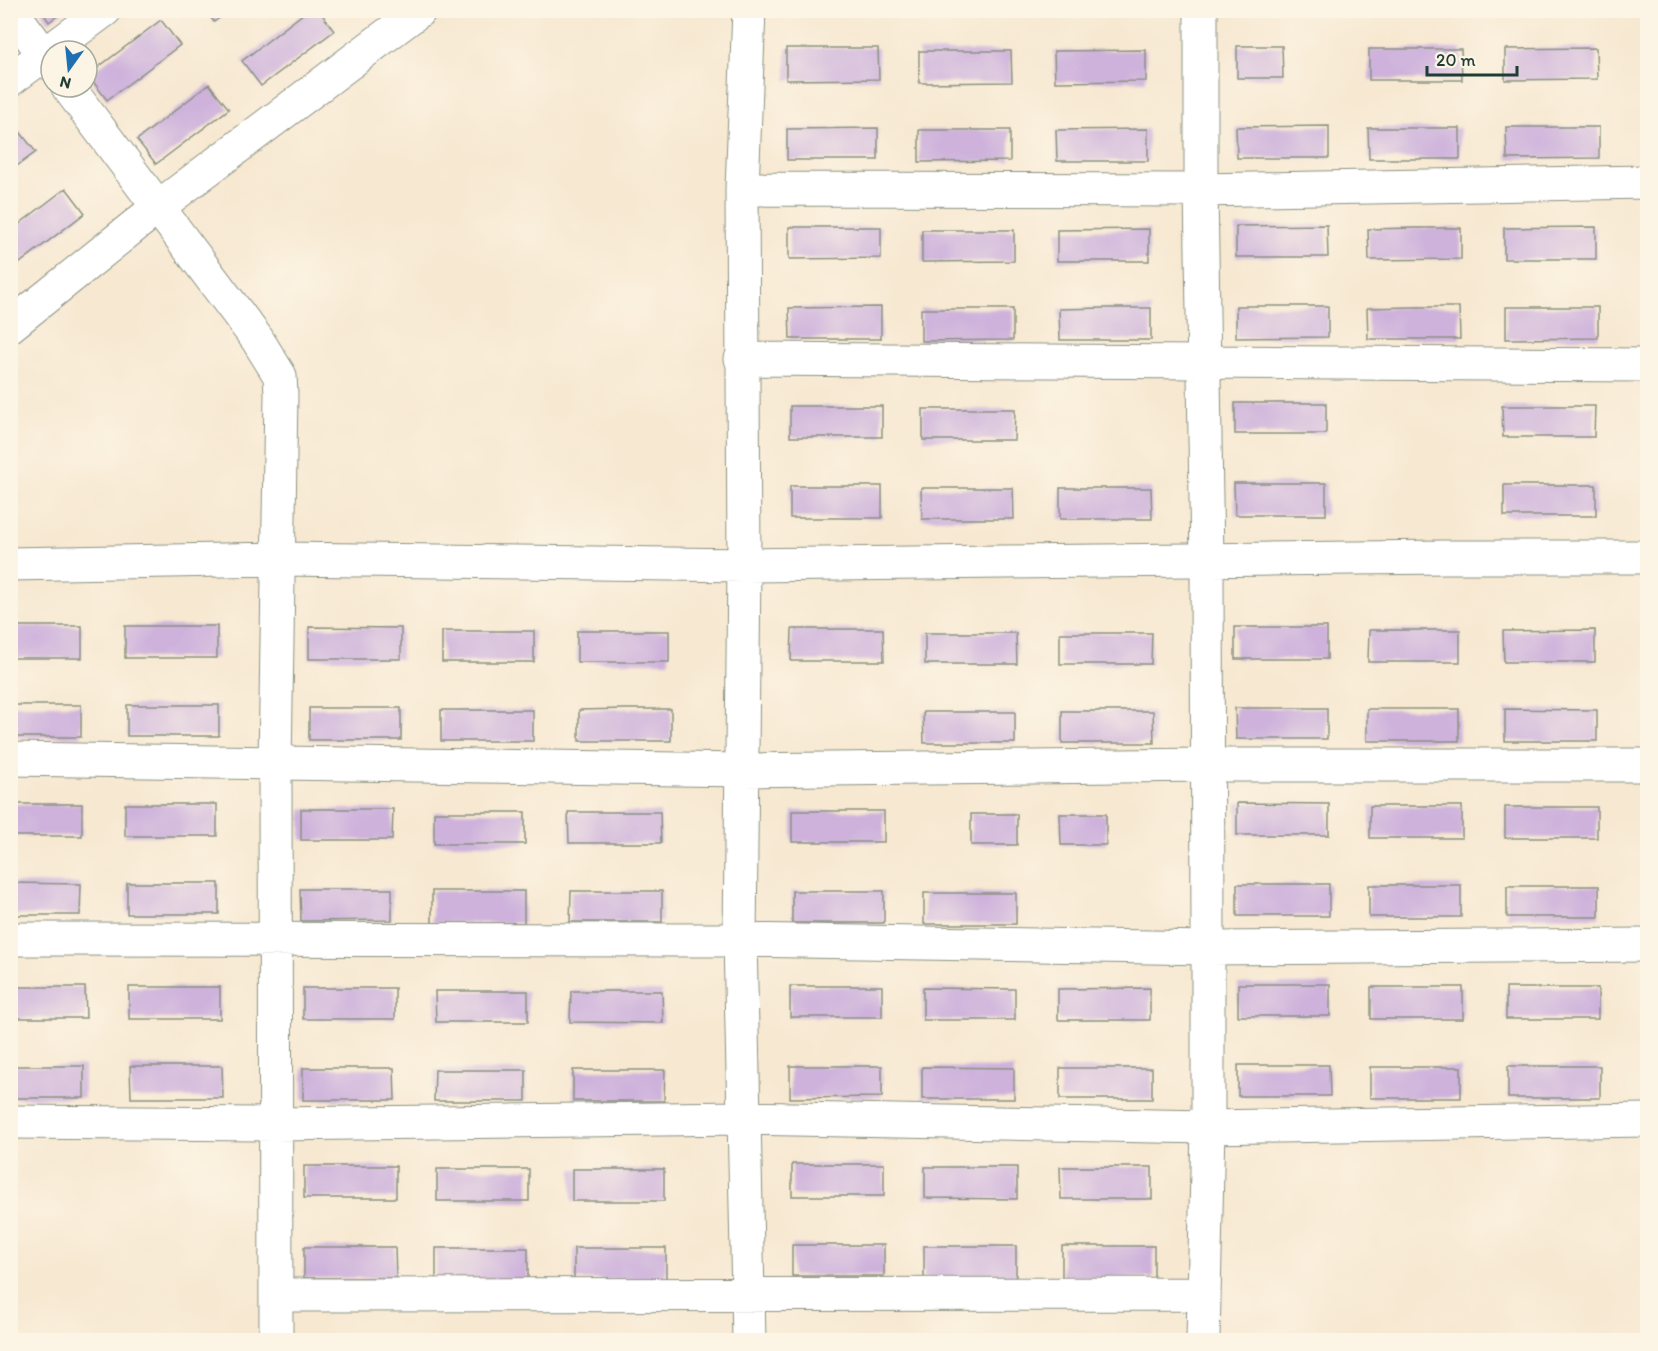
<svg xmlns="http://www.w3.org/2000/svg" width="1658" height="1351" viewBox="0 0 1658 1351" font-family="Itim,sans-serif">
	<rect width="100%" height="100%" fill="#fcf5e5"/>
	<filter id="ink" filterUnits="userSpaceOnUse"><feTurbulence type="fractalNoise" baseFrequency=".0167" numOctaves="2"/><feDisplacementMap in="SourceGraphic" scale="12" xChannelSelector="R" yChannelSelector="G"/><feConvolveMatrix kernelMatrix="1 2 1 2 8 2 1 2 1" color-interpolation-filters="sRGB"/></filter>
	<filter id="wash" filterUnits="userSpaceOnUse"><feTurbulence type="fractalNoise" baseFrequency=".008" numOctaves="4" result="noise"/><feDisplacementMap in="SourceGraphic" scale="24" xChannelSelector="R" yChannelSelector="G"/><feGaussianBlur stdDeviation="1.35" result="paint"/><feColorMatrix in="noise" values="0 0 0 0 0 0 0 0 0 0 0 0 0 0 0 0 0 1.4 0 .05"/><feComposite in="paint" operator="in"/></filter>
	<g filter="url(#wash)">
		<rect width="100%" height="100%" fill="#f7e8d1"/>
		<g id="blocks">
			<!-- building -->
			<path fill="#ceb2dc" d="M41 10H65L49 22Z
				M205 10H230L214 22Z
				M308 10H319L334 31 261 86 242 61Z
				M161 20 180 45 107 100 88 75Z
				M1237 46H1282L1283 78H1237Z
				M786 48H878L879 79 786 80Z
				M1596 48 1597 79 1505 80V49Z
				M1369 49H1461L1462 80H1369Z
				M1146 50V81L1055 82 1054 51Z
				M919 51H1011L1012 82 919 83Z
				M209 84 229 109 156 164 137 140Z
				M1329 126V158H1237L1236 127Z
				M16 127 36 152 10 171V131Z
				M1506 127H1599V158L1507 159Z
				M878 128V160H787V129Z
				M1368 128H1460V159H1369Z
				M1148 129V161H1057L1056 130Z
				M919 130H1010V161L919 162Z
				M66 188 85 213 12 269 10 231Z
				M1327 225 1328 257H1236V226Z
				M789 227H881V258L789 259Z
				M1596 227V259H1504V228Z
				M1415 228H1461V259L1369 260 1368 229Z
				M1149 229V261H1057V230Z
				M922 230H1014V261L922 262Z
				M1236 306H1328V337L1236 338Z
				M881 307V339H790L789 308Z
				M1413 307H1459L1460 339H1368L1367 308Z
				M1506 307H1598V338L1506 339Z
				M1105 308H1151V340H1060L1059 309Z
				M921 309H1013V340L921 341Z
				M1235 403H1326V434H1235Z
				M790 406H882V437H790Z
				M1502 406H1595L1594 437H1503Z
				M923 409H1015L1014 440H923Z
				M1234 483H1326V515H1235Z
				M1504 485H1596V516H1504Z
				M790 486H882V518H790Z
				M921 488H1013L1014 519H922Z
				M1060 488H1151L1152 519H1060Z
				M10 626H82V658H10Z
				M125 626H217V658H125Z
				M309 627 401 628V659H309Z
				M1235 627H1327V659H1235Z
				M792 629H883L884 661H791Z
				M1369 630H1460V662H1368Z
				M1595 630V662H1504L1503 631Z
				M442 631H534V662H442Z
				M577 631H669V662H577Z
				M925 633H1016L1017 664H925Z
				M1060 633H1152L1151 664H1060Z
				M10 705H81V737H10Z
				M127 705H219V736H127Z
				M309 708H401V740H309Z
				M1235 708H1327V739H1236Z
				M625 709H671V741H579V710Z
				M1367 709H1459V741H1367Z
				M1505 709 1597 710V741H1505Z
				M441 710H533V741H441Z
				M1062 711H1153L1154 743H1062Z
				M923 712H1015V743H924Z
				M1237 803 1329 804V835H1237Z
				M10 804H82V836H10Z
				M125 804H217V836H125Z
				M1370 806H1462V838H1370Z
				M1505 807H1597V838H1505Z
				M301 809H393L392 840H301Z
				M792 811H884V842H792Z
				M434 812H525V844H434Z
				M568 812H660L661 843H569Z
				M971 814H1017V845H971Z
				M1060 814H1106V845H1061Z
				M10 883 81 884 80 915H10Z
				M127 883H219V914H127Z
				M1237 884H1329V916H1237Z
				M1369 885H1461V917H1369Z
				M1507 886H1599V917H1507Z
				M300 889H392V920L301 921Z
				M432 891H524V923H432Z
				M571 891H662V922H570Z
				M792 891H884V923H792Z
				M924 893H1016V924H924Z
				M1238 984H1330V1016H1238Z
				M790 986H882V1017H790Z
				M10 987H85L86 1018H10Z
				M129 987H220V1019H129Z
				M1371 987H1463V1019H1371Z
				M303 988H395V1019H303Z
				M923 988 1015 989V1020H923Z
				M1150 988V1020H1058V989Z
				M1506 988H1598V1019H1506Z
				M435 991H528V1022H436Z
				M571 991H662L663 1023 570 1022Z
				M1238 1065H1329L1330 1096H1238Z
				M10 1066H84V1098H10Z
				M130 1066H222L223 1098H131Z
				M790 1066H882V1097L790 1098Z
				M1508 1066H1600V1098H1508Z
				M922 1067 1014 1068V1099H922Z
				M1370 1067H1461V1098H1370Z
				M303 1068H394L395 1100H303Z
				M1060 1068H1152V1099H1060Z
				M435 1070H526V1101H434Z
				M573 1070H665L664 1101H573Z
				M792 1164H884V1196H792Z
				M304 1166H396V1198H304Z
				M925 1167H1017V1199L925 1198Z
				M1060 1167H1152V1199H1061Z
				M437 1169H529V1201H437Z
				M572 1169H664V1201H572Z
				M792 1245H884V1276H792Z
				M924 1246H1016V1278H924Z
				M1062 1246H1154V1278H1062Z
				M304 1247H395L396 1278H304Z
				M436 1248H528V1280H436Z
				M574 1248H666V1279L574 1280Z"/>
		</g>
	</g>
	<g filter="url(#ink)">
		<use href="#blocks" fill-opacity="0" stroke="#8b9282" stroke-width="1.5"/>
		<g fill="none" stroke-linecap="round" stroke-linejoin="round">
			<defs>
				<path id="street" d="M11 10 51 64
					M1201 10V190L1207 561 1208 948V1127L1203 1340
					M10 80 105 10
					M68 87 257 339 280 376 281 394 275 764 276 1340
					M742 189 1201 190 1648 182
					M10 326 158 207 420 10
					M741 359 1648 365
					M10 564 281 559 744 565 1447 557H1648
					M10 759 743 770 1207 765H1648
					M10 939 740 940 1208 948 1648 945
					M10 1122 275 1124 742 1118 1208 1127 1648 1120
					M276 1295 1203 1294
					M749 1340 740 940 744 565 742 189 749 10"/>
			</defs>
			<!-- street casing -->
			<use href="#street" stroke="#8b9282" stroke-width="35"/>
			<!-- street -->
			<use href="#street" stroke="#fff" stroke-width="33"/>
		</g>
	</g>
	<!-- margin -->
	<rect width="1658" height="1351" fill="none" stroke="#fcf5e5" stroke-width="36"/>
	<!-- north arrow -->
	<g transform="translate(69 69) rotate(195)"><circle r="28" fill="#fcf5e5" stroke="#a4ab9e" stroke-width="1.5"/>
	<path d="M0-4.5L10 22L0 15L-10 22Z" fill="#1f6fb2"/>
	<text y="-9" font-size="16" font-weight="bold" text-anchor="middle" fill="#1f3d34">N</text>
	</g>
	<!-- scale -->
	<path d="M1427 66v9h90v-9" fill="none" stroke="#1f3d34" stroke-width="3"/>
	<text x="1436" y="66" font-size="18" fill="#1f3d34" stroke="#fcf5e5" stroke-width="4.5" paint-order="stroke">20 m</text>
</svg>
